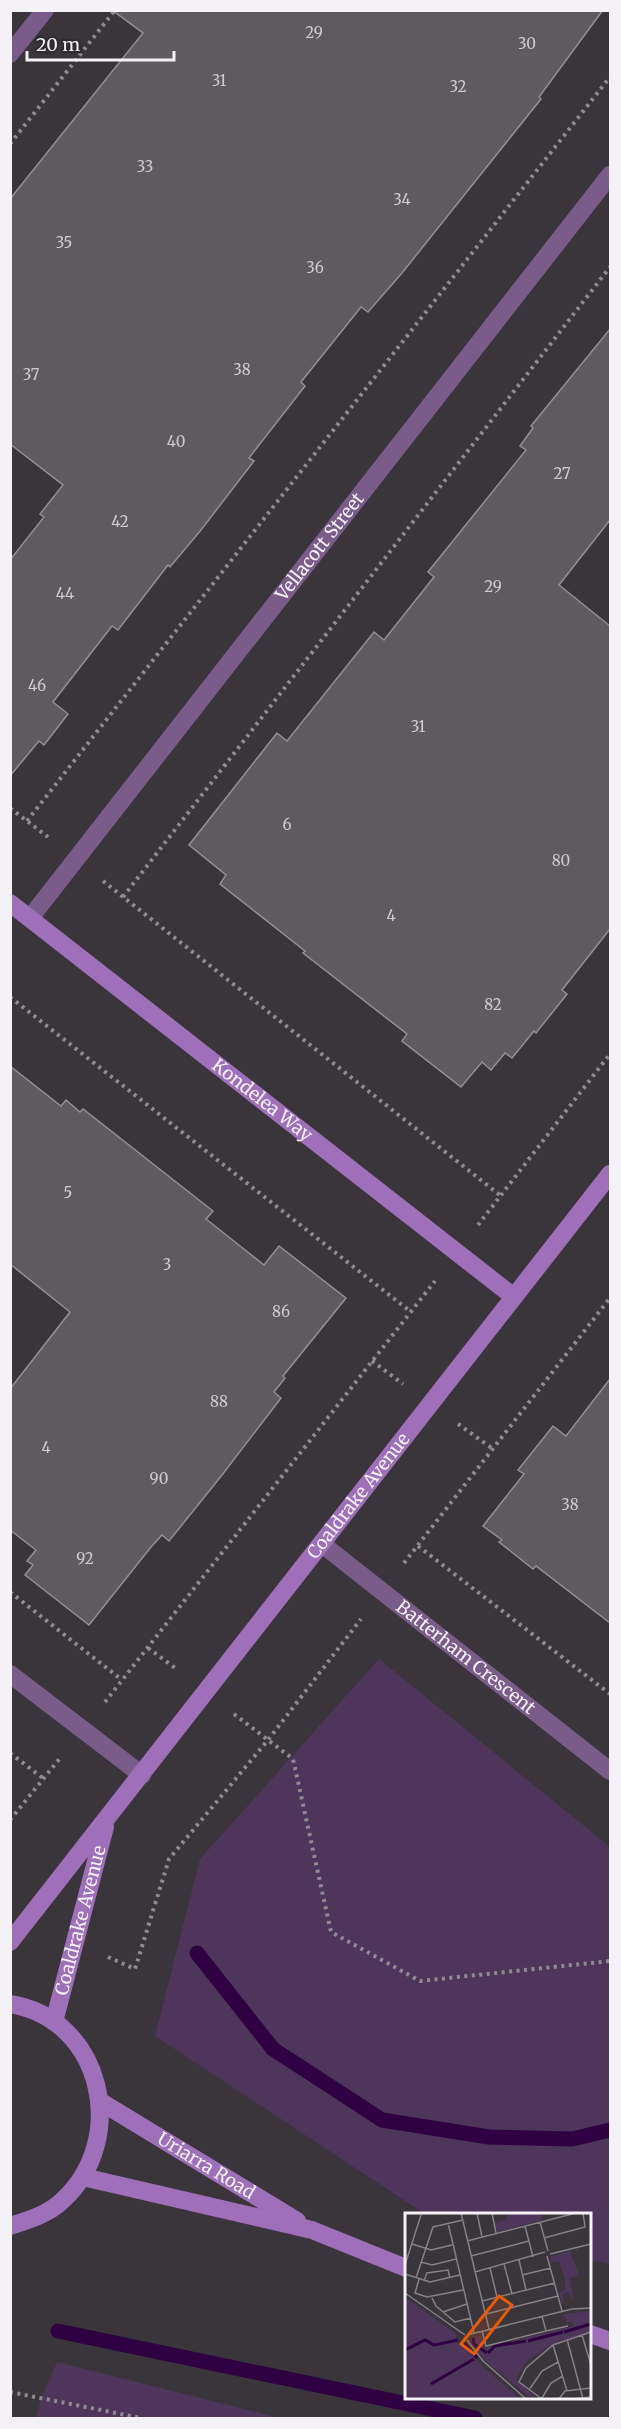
<svg xmlns="http://www.w3.org/2000/svg" width="621" height="2429" viewBox="0 0 621 2429" font-family="Merriweather,serif">
	<rect width="100%" height="100%" fill="#39353b"/>
	<!-- green -->
	<path fill="#4e355c" d="M379 1659 610 1847V2264L590 2260V2214H425L155 2036 200 1859Z
		M57 2362 280 2418H36L41 2399Z"/>
	<g fill="none" stroke-linecap="round" stroke-linejoin="round">
		<!-- stream -->
		<path stroke="#2f0042" stroke-width="15" d="M197 1953 273 2049 382 2120 489 2137 572 2139 610 2130
			M58 2331 475 2418"/>
	</g>
	<!-- building -->
	<path fill="#5e5a60" stroke="#938f96" stroke-width="1.5" d="M112 10H603L539 97 541 99 402 273 368 312 361 307 301 382 305 386 249 458 254 461 201 530 170 567 168 565 118 630 112 626 53 702 68 714 44 745 39 741 10 776V560L44 517 40 514 63 485 10 444V199L143 33Z
		M610 329V520L559 585 610 626V929L562 990 567 994 536 1033 534 1031 512 1058 505 1053 491 1070 482 1062 461 1087 402 1041 407 1034 303 953 305 951 220 884 226 875 189 845 277 733 287 741 374 632 384 640 434 577 428 572 526 450 520 446 533 428 531 426Z
		M10 1066 61 1106 66 1100 80 1112 83 1109 213 1211 206 1219 264 1265 279 1246 346 1298 283 1376 285 1378 274 1392 281 1398 222 1475 169 1541 162 1535 151 1547 89 1625 25 1575 33 1565 27 1561 36 1550 10 1530V1389L70 1312 10 1264Z
		M610 1379V1623L536 1566 533 1569 499 1542 502 1540 483 1526 524 1474 518 1470 553 1426 566 1436Z"/>
	<g fill="none" stroke-linecap="round" stroke-linejoin="round">
		<!-- path -->
		<path stroke="#8f8c91" stroke-width="4" stroke-dasharray="3 4.5" stroke-linecap="butt" d="M10 144 115 10
			M10 808 48 837
			M27 821 610 77
			M103 881 501 1196
			M123 897 610 267
			M10 997 411 1312
			M478 1225 610 1054
			M372 1361 403 1384
			M458 1424 493 1449
			M418 1546 610 1694
			M404 1563 610 1298
			M10 1592 122 1680
			M148 1648 178 1670
			M105 1702 435 1281
			M234 1714 293 1759 331 1932 420 1981 610 1961
			M10 1753 44 1779
			M10 1820 61 1757
			M108 1957 135 1969 169 1859 268 1740 361 1619
			M10 2392 141 2418"/>
		<!-- street -->
		<g stroke="#7a5c8a" stroke-width="18">
			<path d="M10 54 45 10"/>
			<path id="s1" d="M30 918 610 175"/>
			<path id="s2" d="M322 1544 610 1771"/>
			<path d="M10 1674 142 1775"/>
		</g>
		<!-- secondary -->
		<g stroke="#9f6fb9" stroke-width="18">
			<path id="s3" d="M10 903 514 1297"/>
			<path id="s4" d="M10 1942 610 1174"/>
			<path d="M10 2004C103 2019 129 2139 63 2200 49 2214 29 2220 10 2226"/>
			<path id="s5" d="M54 2022 105 1827"/>
			<path id="s6" d="M101 2102 297 2221"/>
			<path d="M83 2177 312 2230 406 2268"/>
			<path d="M590 2334 610 2341"/>
		</g>
	</g>
	<g text-anchor="middle" stroke-width="4.5" stroke-linejoin="round" paint-order="stroke">
		<!-- number labels -->
		<g font-size="15" fill="#ceccd0">
			<text x="314" y="38">29</text>
			<text x="527" y="49">30</text>
			<text x="219" y="86">31</text>
			<text x="458" y="92">32</text>
			<text x="145" y="172">33</text>
			<text x="402" y="205">34</text>
			<text x="64" y="248">35</text>
			<text x="315" y="273">36</text>
			<text x="242" y="375">38</text>
			<text x="31" y="380">37</text>
			<text x="176" y="447">40</text>
			<text x="562" y="479">27</text>
			<text x="120" y="527">42</text>
			<text x="493" y="592">29</text>
			<text x="65" y="599">44</text>
			<text x="37" y="691">46</text>
			<text x="418" y="732">31</text>
			<text x="287" y="830">6</text>
			<text x="561" y="866">80</text>
			<text x="391" y="921">4</text>
			<text x="493" y="1010">82</text>
			<text x="68" y="1198">5</text>
			<text x="167" y="1270">3</text>
			<text x="281" y="1317">86</text>
			<text x="219" y="1407">88</text>
			<text x="46" y="1453">4</text>
			<text x="159" y="1484">90</text>
			<text x="570" y="1510">38</text>
			<text x="85" y="1564">92</text>
		</g>
		<!-- street labels -->
		<g font-size="18" fill="#f4f2f6" stroke="#2f2b31">
			<text dy="6" stroke="none"><textPath href="#s1" startOffset="471">Vellacott Street</textPath></text>
			<text dy="6" stroke="none"><textPath href="#s3" startOffset="320">Kondelea Way</textPath></text>
			<text dy="6" stroke="none"><textPath href="#s4" startOffset="566">Coaldrake Avenue</textPath></text>
			<text dy="6" stroke="none"><textPath href="#s2" startOffset="183">Batterham Crescent</textPath></text>
			<text dy="6" stroke="none"><textPath href="#s5" startOffset="105">Coaldrake Avenue</textPath></text>
			<text dy="6" stroke="none"><textPath href="#s6" startOffset="123">Uriarra Road</textPath></text>
		</g>
	</g>
	<!-- overview -->
	<g transform="translate(405 2213)">
		<rect width="186" height="186" fill="#39353b"/>
		<path d="M102 0H137V7L93 19 89 10 101 7ZM165 38 174 62 165 65 168 87 163 79 158 80V91L153 80 160 77V67L154 49H146L145 44ZM0 84 51 121 53 132 59 131 76 152 116 186H0ZM186 98V119L144 133 121 149 111 166 129 183 127 186 78 146 66 126 76 122 79 135 169 113 167 108 162 110 159 101Z" fill="#4e355c"/>
		<path fill="none" stroke="#2f0042" stroke-width="3" d="M159 119 186 111M68 125 69 131 82 140M123 128 158 119M59 130 72 145M0 137 20 127 29 132 53 127M83 140 90 133 121 128M26 171 69 146"/>
		<path fill="none" stroke="#848186" stroke-width="1.5" d="M56 0 84 116M72 0 77 24M87 0 91 20M135 9 143 38M43 10 69 120M120 13 128 44M139 25 180 14 178 0M62 28 171 0M7 31 26 37 47 32M145 41 186 31M66 43 124 28M142 43 157 98M114 47 121 77M16 49 27 52 51 46M99 51 107 81M0 52 16 2M85 55 92 84M70 59 140 39M0 61 25 69 55 62M117 62 146 55M11 65 28 14 58 7M14 66 10 80 22 84 58 77M19 68 22 60 43 57 45 65M0 80 60 122M27 85 31 93 50 109 66 105M77 88 150 70M38 99 62 91M81 101 153 83M77 118 81 133 141 118 137 103M141 118 163 113M62 122 167 96 186 95M177 122 186 152M162 126 178 186M62 127 78 148 121 186M148 132 162 178M124 177 137 158 153 149M137 185 146 170 158 163M137 186 114 169 121 155 148 132 186 119M154 186 160 178 186 175M167 186 186 184"/>
		<path fill="#e8590c" fill-opacity="0.15" stroke="#e8590c" stroke-width="3" d="M94 83 107 92 69 141 56 131Z"/>
		<rect width="186" height="186" fill="none" stroke="#f4f2f6" stroke-width="3"/>
	</g>
	<!-- border -->
	<rect width="621" height="2429" fill="none" stroke="#f4f2f6" stroke-width="24"/>
	<!-- scale -->
	<path d="M27 51v9h147v-9" fill="none" stroke="#f4f2f6" stroke-width="3"/>
	<text x="36" y="51" font-size="18" fill="#f4f2f6" stroke="#2f2b31" stroke-width="4.5" paint-order="stroke">20 m</text>
</svg>
